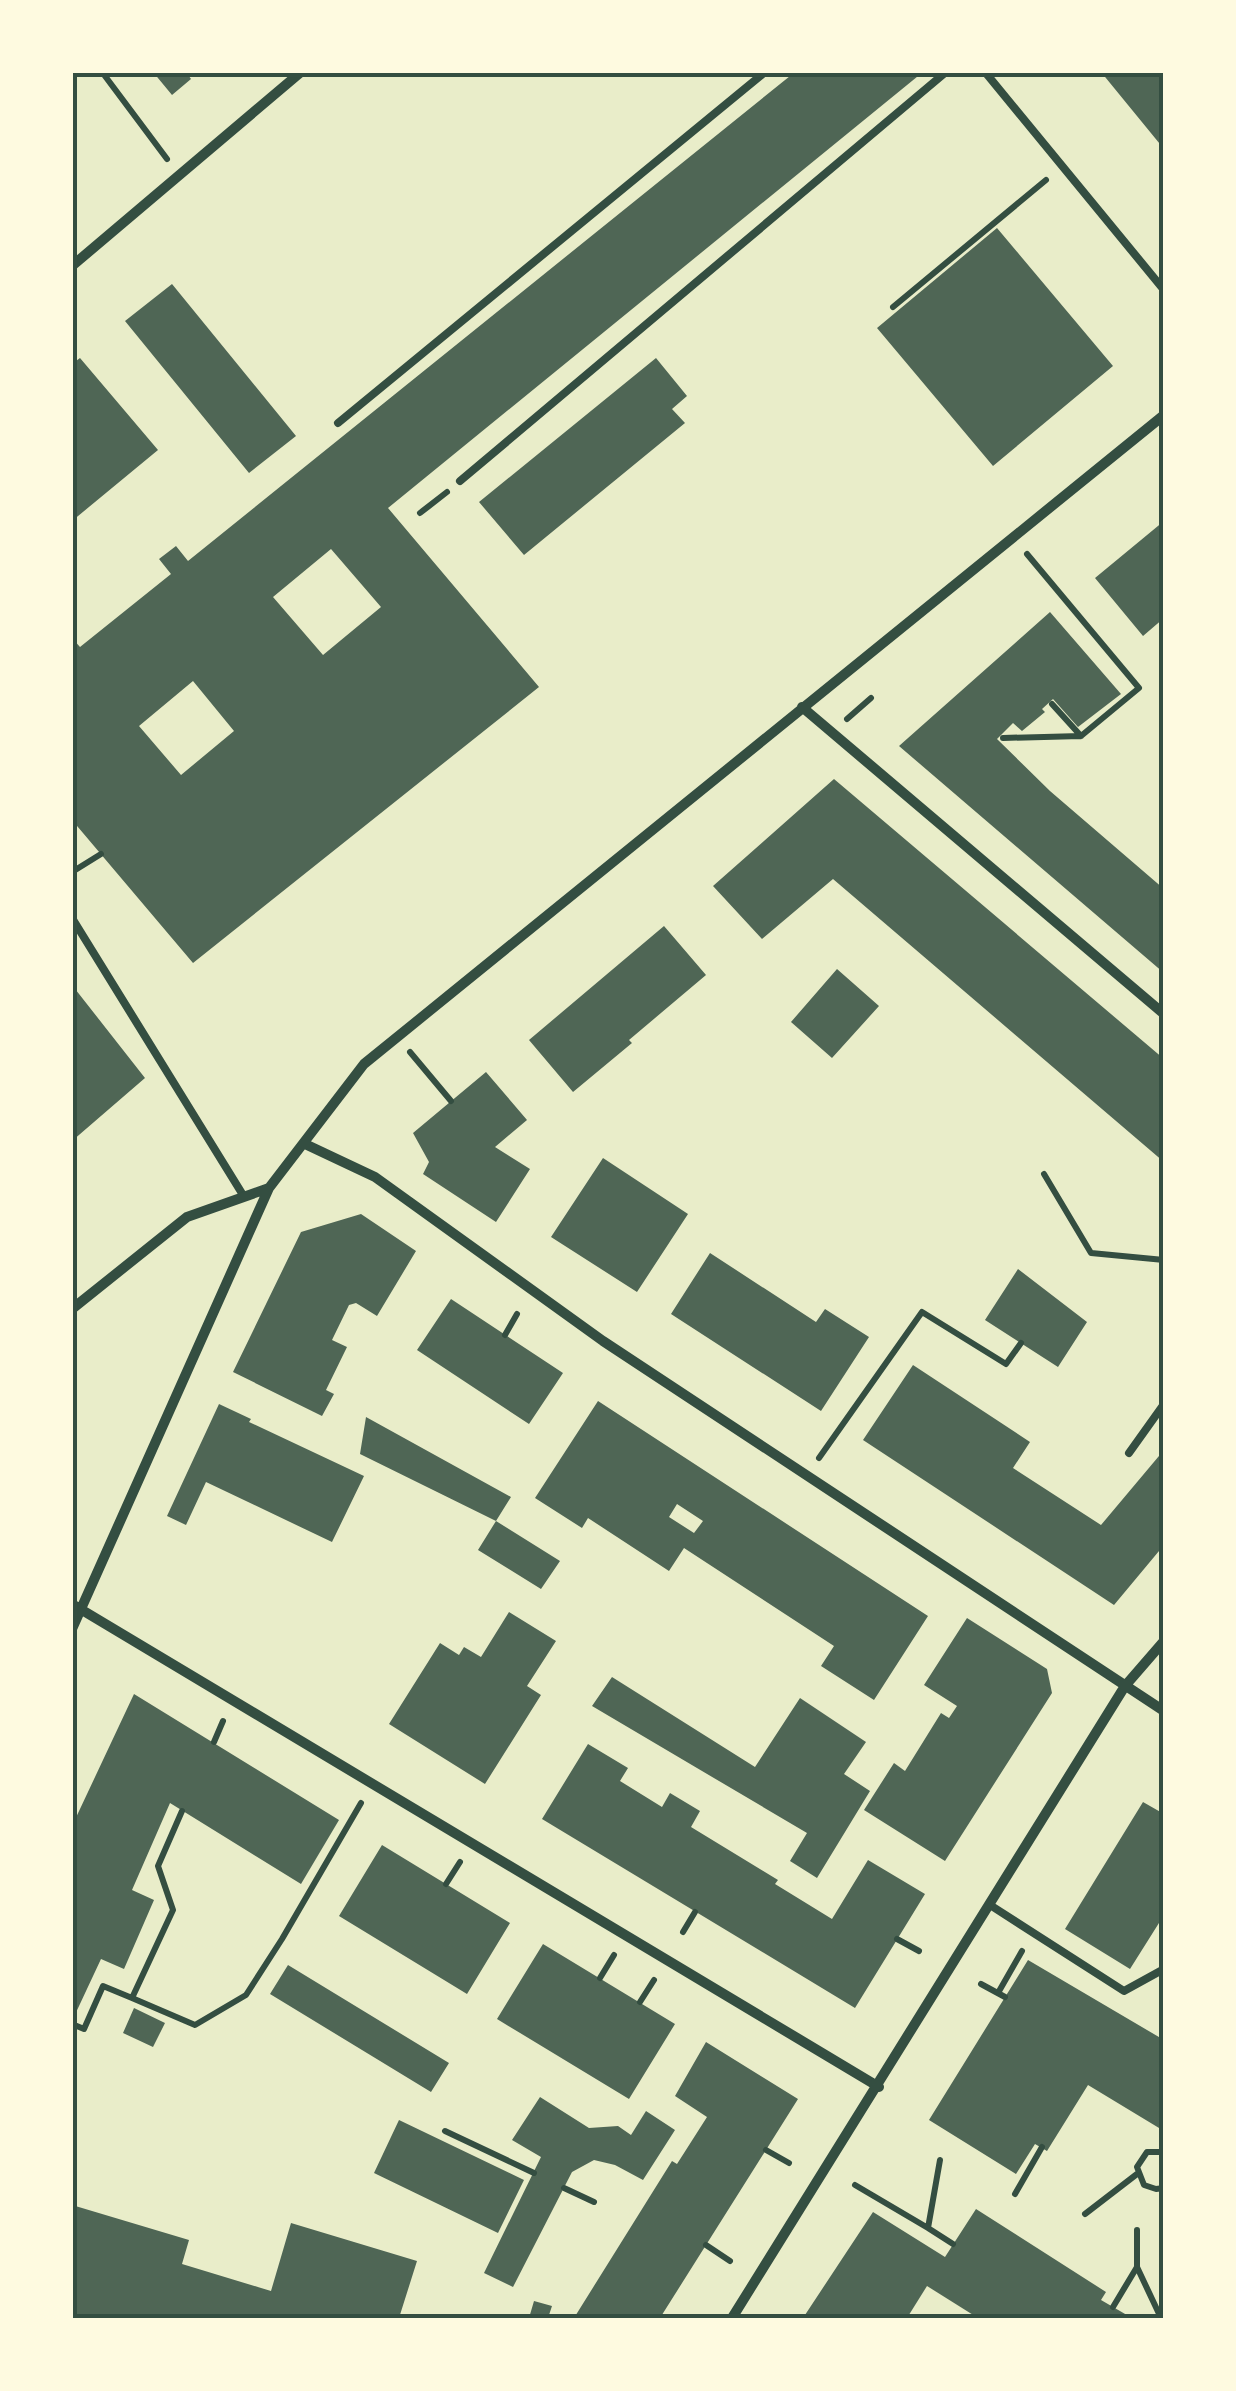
<svg xmlns="http://www.w3.org/2000/svg" width="1236" height="2391" viewBox="0 0 1236 2391" font-family="'Alegreya Sans',sans-serif">
	<rect width="100%" height="100%" fill="#e9edc9"/>
	<!-- building -->
	<path fill="#4f6655" fill-rule="evenodd" d="M153 72H186L191 79 172 95Z
		M795 72H923L388 508 539 687 193 963 72 820V638L80 647 171 574 159 559 176 546 188 561ZM331 549 381 607 323 655 273 597ZM193 681 234 731 181 775 139 726Z
		M1101 72H1164V149Z
		M997 228 1113 366 993 466 877 328Z
		M172 284 296 436 249 473 125 321Z
		M80 358 158 450 72 521V364Z
		M656 358 687 396 672 409 685 423 524 555 479 502Z
		M1164 521V618L1143 636 1095 578Z
		M1050 612 1121 694 1078 727 1053 699 1042 709 1045 712 1022 731 1013 723 997 739 1050 791 1164 889V973L899 746Z
		M834 779 1164 1059V1162L833 879 762 939 713 886Z
		M664 926 706 975 629 1040 632 1043 573 1092 529 1040Z
		M837 969 879 1006 832 1058 791 1022Z
		M72 985 145 1078 72 1141Z
		M486 1072 527 1120 495 1147 530 1169 496 1222 423 1174 429 1162 413 1133Z
		M603 1158 688 1214 637 1292 551 1237Z
		M361 1214 416 1251 377 1316 356 1303 349 1305 332 1340 347 1347 326 1390 334 1394 322 1416 233 1372 301 1232Z
		M710 1253 816 1322 825 1309 869 1337 821 1411 671 1314Z
		M1018 1269 1087 1322 1058 1367 985 1320Z
		M451 1299 563 1373 529 1424 417 1350Z
		M913 1365 1030 1442 1013 1468 1101 1525 1164 1450V1545L1114 1605 863 1440Z
		M598 1401 928 1616 874 1700 821 1666 834 1646 684 1548 669 1571 588 1518 582 1528 535 1498ZM677 1504 703 1521 694 1533 669 1517Z
		M219 1404 251 1419 249 1422 364 1476 332 1542 206 1482 186 1525 167 1516Z
		M366 1417 511 1497 496 1521 560 1561 541 1589 478 1550 496 1521 360 1454Z
		M509 1612 556 1641 527 1686 541 1695 485 1784 389 1724 440 1643 459 1655 464 1647 481 1657Z
		M967 1618 1047 1669 1052 1693 945 1861 864 1810 894 1763 905 1771 941 1713 949 1718 957 1706 924 1685Z
		M612 1677 755 1767 800 1698 866 1742 844 1774 870 1791 817 1878 790 1861 807 1833 592 1706Z
		M134 1694 339 1820 301 1884 170 1803 132 1890 154 1900 124 1969 101 1959 72 2021V1826Z
		M588 1744 628 1768 620 1781 662 1807 670 1793 700 1811 691 1827 778 1880 775 1884 832 1919 868 1860 925 1894 855 2008 542 1819Z
		M1143 1802 1164 1814V1915L1130 1969 1065 1929Z
		M382 1845 510 1923 467 1994 339 1916Z
		M543 1944 675 2024 629 2099 497 2019Z
		M1028 1960 1164 2040V2131L1088 2085 1047 2151 1035 2144 1016 2174 929 2120Z
		M288 1965 449 2063 431 2092 270 1994Z
		M134 2008 165 2023 153 2047 123 2033Z
		M706 2042 798 2099 660 2318H574L672 2161 677 2164 707 2117 675 2096Z
		M540 2097 589 2128 618 2126 631 2135 646 2111 675 2130 643 2180 615 2165 594 2160 572 2172 513 2287 484 2273 541 2157 512 2140Z
		M399 2120 524 2180 498 2233 374 2173Z
		M72 2205 189 2240 182 2264 271 2291 291 2223 417 2261 399 2318H105L91 2314 90 2318H72Z
		M976 2209 1106 2292 1101 2300 1132 2318H978L927 2286 907 2318H803L873 2212 945 2257Z
		M534 2301 552 2306 548 2318H529Z"/>
	<g fill="none" stroke-linecap="round" stroke-linejoin="round">
		<!-- path -->
		<path stroke="#344e41" stroke-width="6" d="M102 72 167 159
			M893 307 1046 180
			M420 513 447 492
			M1027 554 1139 688 1081 736 1052 704
			M847 719 871 698
			M1003 738 1081 736
			M72 872 101 854
			M410 1052 451 1101
			M1044 1174 1091 1253 1164 1260
			M505 1335 517 1314
			M819 1458 922 1312 1006 1364 1021 1343
			M214 1742 223 1721
			M446 1884 460 1862
			M683 1932 695 1912
			M897 1939 919 1951
			M600 1978 614 1955
			M981 1984 1005 1997
			M998 1993 1022 1951
			M132 1998 195 2025 246 1995 282 1939 361 1803
			M640 2002 654 1980
			M72 2024 84 2029 103 1986 132 1998 173 1910 158 1866 182 1811
			M445 2131 534 2173
			M766 2150 789 2163
			M1164 2152H1147L1137 2167 1144 2185 1156 2189 1164 2188
			M940 2160 928 2228 953 2244
			M855 2185 928 2228
			M564 2188 594 2202
			M1015 2194 1042 2147
			M1085 2214 1137 2174
			M706 2245 730 2261
			M1137 2267 1161 2318
			M1113 2307 1137 2267V2230"/>
		<!-- service -->
		<path stroke="#344e41" stroke-width="8" d="M985 72 1164 290
			M338 423 765 72
			M460 481 946 72
			M72 918 243 1195
			M1129 1453 1164 1404
			M990 1905 1124 1991 1164 1969"/>
		<!-- minor -->
		<path stroke="#344e41" stroke-width="10" d="M72 266 301 72
			M802 707 1164 1014
			M305 1144 375 1177 603 1341 1164 1711
			M72 1309 187 1217 269 1188
			M72 1604 879 2087
			M72 1629 269 1188 364 1064 1164 415
			M732 2318 1125 1686 1164 1641"/>
	</g>
	<!-- border -->
	<rect width="1236" height="2391" fill="none" stroke="#fefae0" stroke-width="150"/>
	<rect x="75" y="75" width="1086" height="2241" fill="none" stroke="#344e41" stroke-width="4"/>
</svg>
